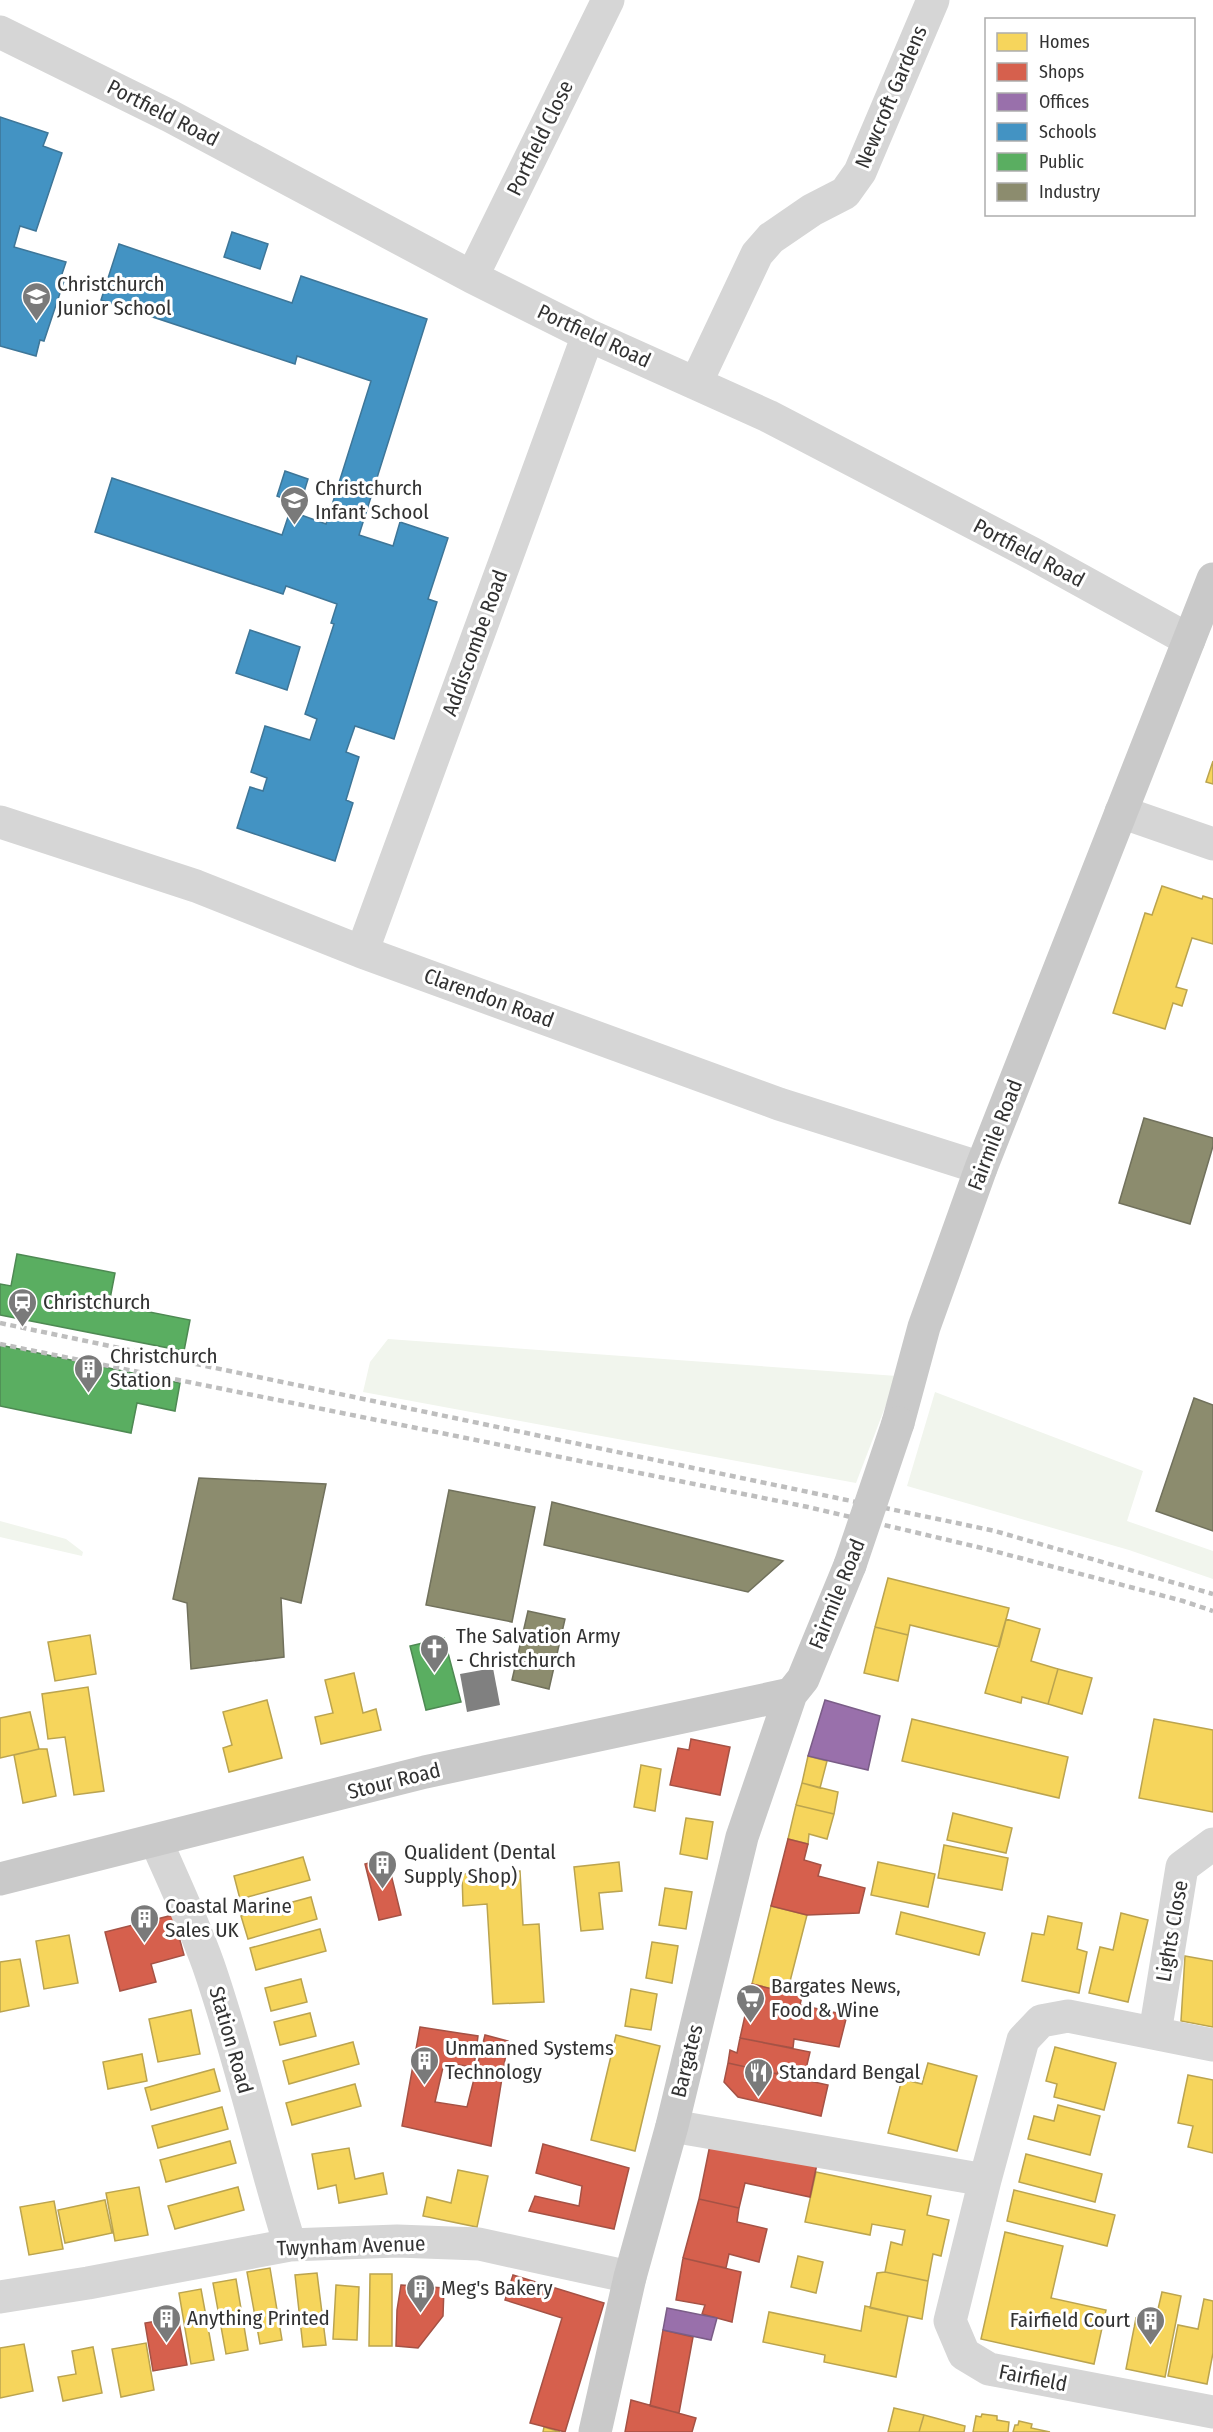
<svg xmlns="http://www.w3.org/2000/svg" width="1213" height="2432" viewBox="0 0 1213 2432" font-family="'Fira Sans Condensed',sans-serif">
	<rect width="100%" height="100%" fill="#fff"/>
	<!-- green -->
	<path fill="#f1f5ed" d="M388 1339 897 1376 856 1483 363 1392 370 1362Z
		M935 1392 1143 1471 1127 1521 1213 1551V1579L1129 1550 907 1486Z
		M0 1521 66 1539 83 1552 82 1556 0 1537Z"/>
	<!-- homes -->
	<path fill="#f6d55c" stroke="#bba44f" stroke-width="1.5" d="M1213 761V784L1206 782Z
		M1162 886 1202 899 1203 896 1213 899V944L1192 938 1176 987 1187 990 1182 1006 1173 1003 1165 1029 1113 1013 1145 913 1152 915Z
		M888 1578 1009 1608 999 1647 910 1625 908 1635 875 1627Z
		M1006 1619 1040 1629 1031 1661 1058 1669 1048 1704 1022 1697 1021 1703 985 1693Z
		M875 1627 908 1635 898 1681 864 1673Z
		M90 1635 96 1674 55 1681 48 1642Z
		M1058 1669 1092 1678 1082 1714 1048 1704Z
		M354 1673 363 1713 376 1709 381 1730 321 1744 315 1717 333 1713 325 1680Z
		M88 1687 104 1791 74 1795 65 1737 48 1739 42 1694Z
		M267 1700 282 1758 229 1772 223 1748 232 1745 223 1712Z
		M30 1712 39 1749 0 1758V1718Z
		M912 1719 1068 1757 1059 1798 902 1761Z
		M1154 1719 1213 1730V1812L1139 1798Z
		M39 1749H47L56 1796 23 1803 14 1755Z
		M808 1756 827 1761 820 1788 802 1783Z
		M641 1765 661 1769 655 1811 634 1807Z
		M802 1783 838 1792 834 1814 796 1805Z
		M796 1805 834 1814 827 1839 809 1834 808 1844 788 1839Z
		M953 1813 1012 1828 1006 1853 947 1840Z
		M686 1818 713 1822 707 1859 680 1854Z
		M944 1845 1008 1858 1002 1890 938 1878Z
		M303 1857 310 1880 240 1899 234 1876Z
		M619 1862 622 1891 599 1893 603 1929 581 1931 574 1867Z
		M878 1862 935 1874 928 1907 871 1895Z
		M520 1871 523 1925 539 1924 544 2002 493 2004 487 1904 463 1906 462 1874Z
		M665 1888 692 1892 686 1929 659 1925Z
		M311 1897 317 1919 248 1939 241 1916Z
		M771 1906 807 1915 787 1993 752 1984Z
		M901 1912 985 1933 979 1955 896 1934Z
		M1121 1913 1148 1920 1128 2002 1089 1993 1100 1947 1113 1950Z
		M1048 1916 1082 1923 1077 1949 1087 1952 1079 1993 1022 1981 1032 1933 1044 1935Z
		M320 1929 326 1951 256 1970 250 1948Z
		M69 1935 78 1983 44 1989 36 1941Z
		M652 1942 678 1946 672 1983 646 1978Z
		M1185 1956 1213 1961V2027L1181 2021Z
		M20 1959 29 2006 0 2012V1962Z
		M301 1979 307 2002 271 2011 265 1988Z
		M631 1989 657 1994 651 2030 625 2026Z
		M191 2010 200 2054 158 2062 149 2019Z
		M310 2013 316 2036 280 2045 274 2022Z
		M616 2035 660 2046 635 2151 591 2140Z
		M353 2042 359 2064 289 2084 283 2061Z
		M1055 2047 1116 2063 1104 2110 1054 2097 1057 2084 1046 2081Z
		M142 2054 147 2081 108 2089 103 2062Z
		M928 2063 977 2076 957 2151 888 2133 902 2079 922 2084Z
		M214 2069 220 2091 151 2110 145 2088Z
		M1188 2075 1213 2080V2153L1188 2147 1193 2126 1178 2123Z
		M355 2084 361 2106 292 2125 286 2103Z
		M1058 2105 1100 2116 1090 2155 1028 2139 1034 2116 1054 2121Z
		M222 2107 228 2129 158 2148 152 2126Z
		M230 2141 236 2163 166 2182 160 2160Z
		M349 2148 355 2179 383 2173 387 2194 339 2203 336 2185 318 2189 312 2154Z
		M1026 2154 1102 2174 1095 2202 1019 2182Z
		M458 2170 488 2176 477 2227 423 2216 427 2197 451 2203Z
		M816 2172 931 2196 927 2215 949 2220 941 2256 933 2254 928 2281 885 2272 891 2242 902 2245 905 2230 872 2224 870 2235 805 2222Z
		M139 2187 148 2235 115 2241 106 2193Z
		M238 2187 244 2210 175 2229 168 2206Z
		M1014 2190 1115 2215 1107 2246 1007 2221Z
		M105 2200 112 2233 65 2243 58 2210Z
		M54 2201 63 2249 29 2255 20 2207Z
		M1005 2232 1063 2246 1051 2298 1106 2310 1094 2364 981 2339Z
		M798 2256 823 2262 816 2293 791 2287Z
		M270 2268 282 2340 260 2344 247 2272Z
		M885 2272 928 2281 922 2319 870 2308 877 2273Z
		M317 2273 326 2345 303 2347 295 2275Z
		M370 2274H392V2346H369Z
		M236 2279 248 2350 226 2354 213 2283Z
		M336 2285 359 2287 357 2340 333 2339Z
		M201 2289 214 2360 191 2364 179 2293Z
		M1162 2292 1181 2296 1165 2377 1126 2369 1136 2318 1155 2322Z
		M1204 2299 1213 2301V2353L1207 2384 1168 2376 1178 2325 1198 2329Z
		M865 2306 908 2316 896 2377 824 2362 825 2355 763 2342 769 2312 861 2331Z
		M146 2343 154 2390 121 2397 112 2349Z
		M24 2344 33 2391 0 2398V2348Z
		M93 2347 102 2393 63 2401 58 2377 76 2374 72 2351Z
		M894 2408 924 2415 919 2432H888Z
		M982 2414 997 2416V2420L1009 2422 1008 2432H973L976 2416 981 2417Z
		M924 2415 965 2426 964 2432H919Z
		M1019 2421 1032 2424 1031 2428 1050 2432H1013L1015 2425H1018Z
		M544 2427 560 2432H543Z"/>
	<!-- shops -->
	<path fill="#d6604d" stroke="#a55245" stroke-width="1.5" d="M691 1739 730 1747 720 1795 670 1785 678 1748 689 1750Z
		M788 1839 808 1844 804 1860 821 1865 818 1876 865 1888 859 1913 807 1915 771 1906Z
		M387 1858 401 1915 379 1920 365 1864Z
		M173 1915 184 1955 151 1964 156 1982 120 1991 105 1932Z
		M752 1984 802 1996 800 2005 847 2015 839 2047 794 2039 793 2048 740 2038Z
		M420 2027 478 2036 474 2067 444 2063 435 2102 467 2107 485 2035 508 2041 491 2146 402 2126Z
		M740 2038 810 2052 805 2073 780 2067 777 2074 728 2063 730 2050 737 2053Z
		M728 2063 828 2085 821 2116 738 2097 724 2082Z
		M711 2140 817 2164 810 2197 745 2183 739 2208 699 2199Z
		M543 2144 629 2168 614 2229 529 2211 535 2196 579 2206 582 2186 536 2173Z
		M699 2199 739 2208 737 2222 767 2229 759 2262 729 2254 726 2268 683 2258Z
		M683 2258 741 2272 732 2322 702 2314 705 2305 676 2300Z
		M513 2275 604 2303 565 2432 530 2423 562 2318 505 2300Z
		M401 2285 444 2288 443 2316 418 2348 396 2346 397 2310Z
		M178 2317 187 2365 153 2371 145 2323Z
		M663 2330 693 2337 679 2413 650 2406Z
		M631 2400 696 2418 692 2432H625Z"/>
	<!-- offices -->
	<path fill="#9970ab" stroke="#7a5d87" stroke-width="1.5" d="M825 1700 880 1716 868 1770 808 1756Z
		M667 2308 717 2318 711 2340 663 2330Z"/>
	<!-- schools -->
	<path fill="#4393c3" stroke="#3e7698" stroke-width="1.5" d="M0 117 48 133 43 146 62 153 36 231 20 226 14 247 66 262 60 280 64 281 44 341 40 340 36 356 0 346Z
		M232 232 268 244 260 269 224 257Z
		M119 244 292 303 301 276 427 319 359 535 393 546 400 522 448 538 428 599 437 602 394 739 355 726 346 752 359 757 346 800 353 803 335 861 237 828 250 787 263 791 267 778 251 772 265 726 310 740 317 719 305 714 334 624 331 623 337 604 286 586 283 594 95 532 112 478 282 535 290 511 326 524 371 381 297 356 295 364 101 300Z
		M285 471 308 479 300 505 277 496Z
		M250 630 300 647 287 690 236 673Z"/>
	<!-- public -->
	<path fill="#5aae61" stroke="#4e8953" stroke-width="1.5" d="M17 1254 115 1273 109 1304 190 1320 184 1351 0 1315V1284L11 1286Z
		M0 1345 180 1383 175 1411 137 1403 131 1433 0 1406Z
		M444 1638 461 1702 426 1710 410 1646Z"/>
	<!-- industry -->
	<path fill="#8c8c6e" stroke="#71715c" stroke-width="1.5" d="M1144 1118 1213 1138V1146L1190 1224 1119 1203Z
		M1194 1398 1213 1405V1531L1156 1511Z
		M199 1478 326 1484 301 1603 281 1598 284 1657 191 1669 187 1603 173 1599Z
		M449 1490 535 1507 512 1622 426 1605Z
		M552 1502 783 1561 748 1592 544 1545Z
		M528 1611 565 1619 549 1689 512 1680Z"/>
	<!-- building -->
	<path fill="#808080" d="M493 1668 500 1705 467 1712 460 1674Z"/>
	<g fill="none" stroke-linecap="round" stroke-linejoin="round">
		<!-- minor -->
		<path stroke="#d6d6d6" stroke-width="33" d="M0 32 170 116 472 277 588 335 768 416 1033 554 1189 640
			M472 277 608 0
			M696 383 757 254 771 238 812 210 845 193 860 172 933 0
			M1121 812 1213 844
			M0 822 196 886 362 952 779 1104 981 1168
			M362 952 588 335
			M156 1841C174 1882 193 1922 208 1964 240 2056 261 2152 290 2245
			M1155 2033 1182 1867 1213 1844
			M1213 2045 1068 2016 1041 2021 1023 2040 985 2180 950 2321 964 2354 989 2369 1213 2412
			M672 2126 985 2180
			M0 2297 88 2283 290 2245 397 2241 479 2244 630 2277"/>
		<!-- major -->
		<path stroke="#c9c9c9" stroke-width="33" d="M898 1423 924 1327 981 1168 1213 579
			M0 1879 425 1772 791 1694
			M595 2432 630 2277 672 2126 742 1837 791 1694 803 1679 850 1565"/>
		<!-- rail -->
		<path stroke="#bebebe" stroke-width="4.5" stroke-dasharray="6 4.5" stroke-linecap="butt" d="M0 1323 995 1531 1213 1594
			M0 1344 808 1507 986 1549 1183 1601 1213 1611"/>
		<!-- major-bridge -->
		<path stroke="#c9c9c9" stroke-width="33" d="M850 1565 898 1423"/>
	</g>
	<!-- icons -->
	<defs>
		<symbol id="school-pin" viewBox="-11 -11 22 30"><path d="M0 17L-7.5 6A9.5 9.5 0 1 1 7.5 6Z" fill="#7a7a7a" stroke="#fff"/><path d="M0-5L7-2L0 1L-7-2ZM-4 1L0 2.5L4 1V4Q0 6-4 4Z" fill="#fff"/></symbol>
		<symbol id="station-pin" viewBox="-11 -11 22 30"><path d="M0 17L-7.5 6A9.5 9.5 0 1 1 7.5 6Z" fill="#7a7a7a" stroke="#fff"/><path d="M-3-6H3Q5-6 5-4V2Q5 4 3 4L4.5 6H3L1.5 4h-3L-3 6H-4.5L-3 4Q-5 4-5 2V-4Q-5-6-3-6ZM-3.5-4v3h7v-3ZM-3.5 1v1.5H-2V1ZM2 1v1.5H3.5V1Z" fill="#fff"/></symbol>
		<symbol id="building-pin" viewBox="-11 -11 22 30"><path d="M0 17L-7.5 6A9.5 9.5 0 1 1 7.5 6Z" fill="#7a7a7a" stroke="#fff"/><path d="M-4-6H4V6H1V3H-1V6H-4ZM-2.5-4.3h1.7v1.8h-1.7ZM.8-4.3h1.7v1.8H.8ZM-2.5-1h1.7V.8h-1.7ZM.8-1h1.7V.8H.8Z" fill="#fff"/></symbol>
		<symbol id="church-pin" viewBox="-11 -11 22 30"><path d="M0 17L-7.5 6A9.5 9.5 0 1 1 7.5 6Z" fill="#7a7a7a" stroke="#fff"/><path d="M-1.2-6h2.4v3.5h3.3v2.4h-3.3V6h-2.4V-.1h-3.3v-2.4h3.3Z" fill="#fff"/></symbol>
		<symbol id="supermarket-pin" viewBox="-11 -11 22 30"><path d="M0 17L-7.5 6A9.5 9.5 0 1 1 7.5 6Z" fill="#7a7a7a" stroke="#fff"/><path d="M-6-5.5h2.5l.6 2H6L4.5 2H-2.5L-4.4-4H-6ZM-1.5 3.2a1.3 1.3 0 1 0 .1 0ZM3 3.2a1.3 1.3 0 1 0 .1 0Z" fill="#fff"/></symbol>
		<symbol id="restaurant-pin" viewBox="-11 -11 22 30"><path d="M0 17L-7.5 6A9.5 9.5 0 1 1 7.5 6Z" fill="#7a7a7a" stroke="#fff"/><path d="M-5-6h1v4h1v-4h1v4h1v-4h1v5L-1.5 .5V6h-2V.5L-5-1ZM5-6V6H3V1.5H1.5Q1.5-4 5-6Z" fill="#fff"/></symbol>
	</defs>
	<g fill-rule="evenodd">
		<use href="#school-pin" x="20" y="280" width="33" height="45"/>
		<use href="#school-pin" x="278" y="484" width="33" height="45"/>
		<use href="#station-pin" x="6" y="1286" width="33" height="45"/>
		<use href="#building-pin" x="72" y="1352" width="33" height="45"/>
		<use href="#church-pin" x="418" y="1632" width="33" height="45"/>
		<use href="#building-pin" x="366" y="1848" width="33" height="45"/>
		<use href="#building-pin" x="128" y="1902" width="33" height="45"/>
		<use href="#supermarket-pin" x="734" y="1982" width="33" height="45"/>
		<use href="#building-pin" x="408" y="2044" width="33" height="45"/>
		<use href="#restaurant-pin" x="742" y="2056" width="33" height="45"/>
		<use href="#building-pin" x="404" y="2272" width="33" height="45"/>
		<use href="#building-pin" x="150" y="2302" width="33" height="45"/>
		<use href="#building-pin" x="1134" y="2304" width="33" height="45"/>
	</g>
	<g text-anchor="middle" stroke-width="6" stroke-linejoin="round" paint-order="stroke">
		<!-- street labels -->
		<g font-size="21" fill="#323232" stroke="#fff">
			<text transform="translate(891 97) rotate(-67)" y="7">Newcroft Gardens</text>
			<text transform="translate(163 113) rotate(27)" y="7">Portfield Road</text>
			<text transform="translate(540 138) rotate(-64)" y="7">Portfield Close</text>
			<text transform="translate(594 336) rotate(25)" y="7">Portfield Road</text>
			<text transform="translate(1029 553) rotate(28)" y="7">Portfield Road</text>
			<text transform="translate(475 643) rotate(-70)" y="7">Addiscombe Road</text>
			<text transform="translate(489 998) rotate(20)" y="7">Clarendon Road</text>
			<text transform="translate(995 1135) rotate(-69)" y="7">Fairmile Road</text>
			<text transform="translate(837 1594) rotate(-68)" y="7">Fairmile Road</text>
			<text transform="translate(394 1781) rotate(-14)" y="7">Stour Road</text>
			<text transform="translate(1172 1931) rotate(-80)" y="7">Lights Close</text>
			<text transform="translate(231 2040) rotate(74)" y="7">Station Road</text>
			<text transform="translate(687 2061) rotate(-76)" y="7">Bargates</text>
			<text transform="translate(351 2246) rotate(-2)" y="7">Twynham Avenue</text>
			<text transform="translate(1033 2378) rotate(11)" y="7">Fairfield</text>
		</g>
		<!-- poi labels -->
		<g font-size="21" fill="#323232" stroke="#fff" text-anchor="start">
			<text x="57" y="291">Christchurch<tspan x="57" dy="24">Junior School</tspan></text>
			<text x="315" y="495">Christchurch<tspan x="315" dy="24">Infant School</tspan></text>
			<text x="43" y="1309">Christchurch</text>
			<text x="110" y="1363">Christchurch<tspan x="110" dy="24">Station</tspan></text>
			<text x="456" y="1643">The Salvation Army<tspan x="456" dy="24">- Christchurch</tspan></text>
			<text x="404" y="1859">Qualident (Dental<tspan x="404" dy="24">Supply Shop)</tspan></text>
			<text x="165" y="1913">Coastal Marine<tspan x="165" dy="24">Sales UK</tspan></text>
			<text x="771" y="1993">Bargates News,<tspan x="771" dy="24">Food &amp; Wine</tspan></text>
			<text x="445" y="2055">Unmanned Systems<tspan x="445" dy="24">Technology</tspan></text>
			<text x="779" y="2079">Standard Bengal</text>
			<text x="441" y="2295">Meg's Bakery</text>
			<text x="187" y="2325">Anything Printed</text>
			<text x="1130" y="2327" text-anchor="end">Fairfield Court</text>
		</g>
	</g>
	<!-- legend -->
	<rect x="985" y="18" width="210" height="198" fill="#ffffff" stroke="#adadad" stroke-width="1.5"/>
	<rect x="997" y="33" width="30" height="18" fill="#f6d55c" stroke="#adadad" stroke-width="1.5"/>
	<text x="1039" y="48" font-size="18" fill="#323232">Homes</text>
	<rect x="997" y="63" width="30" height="18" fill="#d6604d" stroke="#adadad" stroke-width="1.5"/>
	<text x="1039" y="78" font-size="18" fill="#323232">Shops</text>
	<rect x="997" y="93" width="30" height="18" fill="#9970ab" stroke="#adadad" stroke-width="1.5"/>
	<text x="1039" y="108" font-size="18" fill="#323232">Offices</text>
	<rect x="997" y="123" width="30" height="18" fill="#4393c3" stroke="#adadad" stroke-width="1.5"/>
	<text x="1039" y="138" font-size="18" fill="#323232">Schools</text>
	<rect x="997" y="153" width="30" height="18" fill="#5aae61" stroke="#adadad" stroke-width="1.5"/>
	<text x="1039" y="168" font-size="18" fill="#323232">Public</text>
	<rect x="997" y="183" width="30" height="18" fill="#8c8c6e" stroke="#adadad" stroke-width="1.5"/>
	<text x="1039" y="198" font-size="18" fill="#323232">Industry</text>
</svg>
